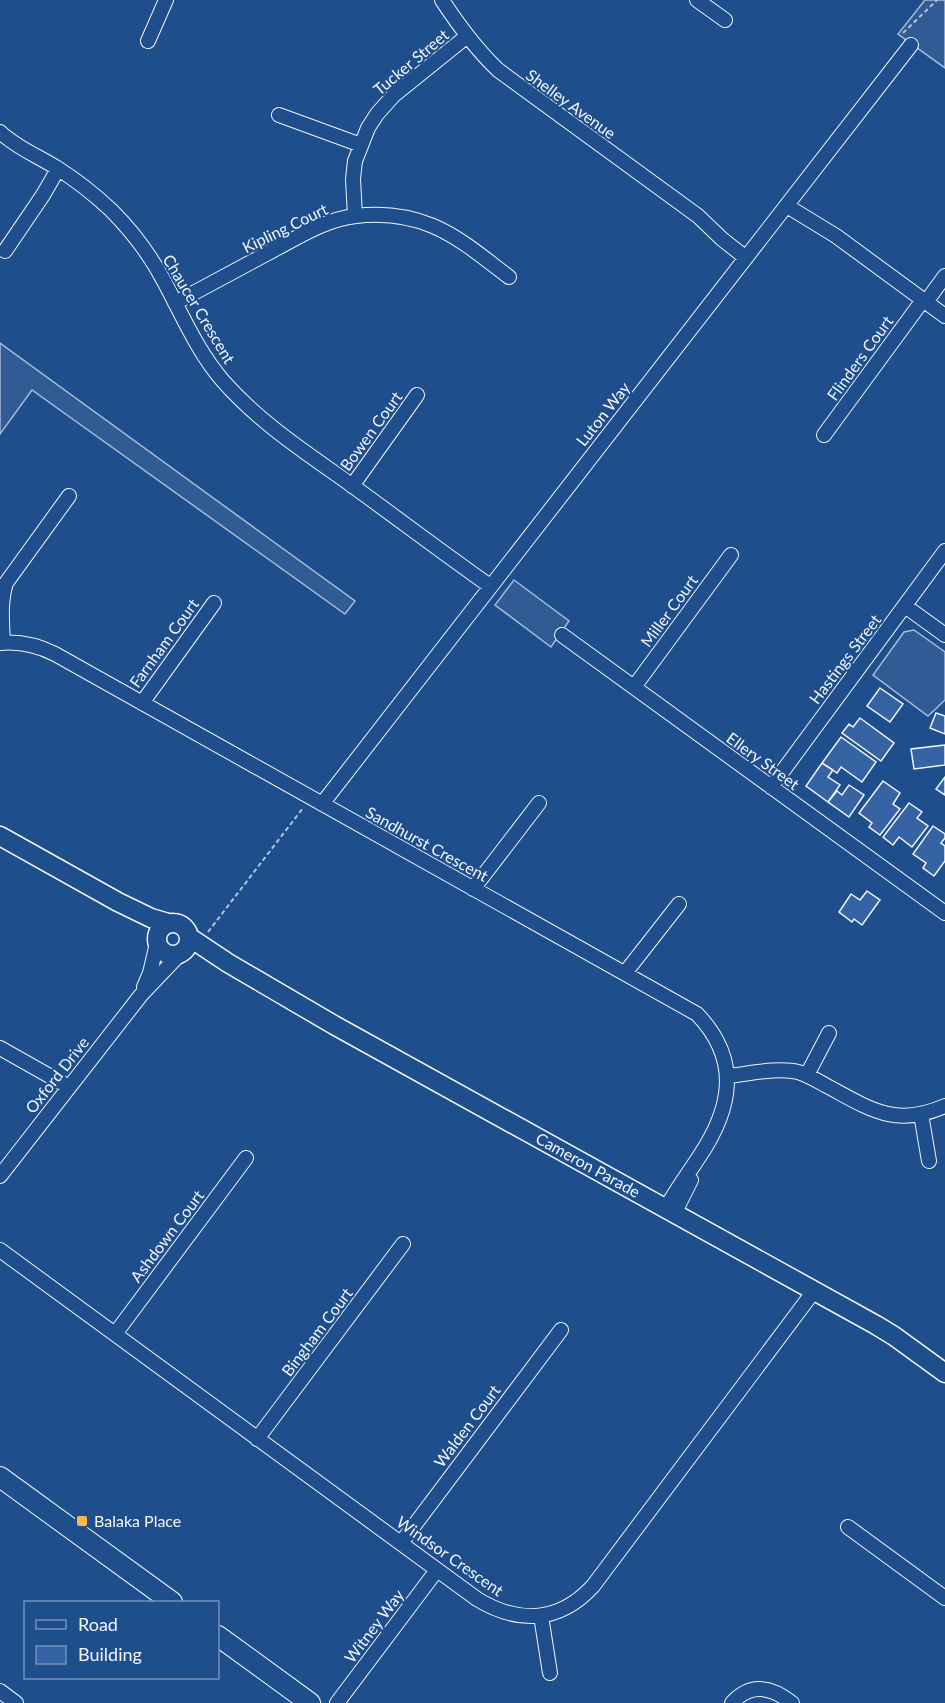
<svg xmlns="http://www.w3.org/2000/svg" width="945" height="1703" viewBox="0 0 945 1703" font-family="Lato,sans-serif">
	<rect width="100%" height="100%" fill="#1f4e8c"/>
	<!-- built -->
	<path fill="#305b95" stroke="#a8bbd7" stroke-width="1.5" d="M925 0H945V68L898 34Z
		M0 343 355 601 345 614 32 390 0 434Z
		M514 580 569 621 551 647 495 605Z
		M914 630 945 652V700L928 716 873 675 904 632Z"/>
	<!-- building -->
	<path fill="#3563a3" stroke="#f2f6ff" stroke-width="1.5" d="M880 688 903 704 890 722 867 706Z
		M936 713 945 716V734L930 728Z
		M860 718 894 743 881 761 842 733 849 724 853 727Z
		M841 737 876 762 862 782 841 767 837 773 822 763Z
		M945 745V765L914 769 911 749Z
		M822 763 833 770 828 777 840 785 828 802 806 786Z
		M945 777V795L936 789Z
		M883 781 900 793 893 804 900 809 880 835 869 827 872 823 859 813Z
		M849 785 864 795 849 817 828 802 837 791 842 795Z
		M909 803 922 812 917 818 928 826 912 847 899 837 893 845 883 837Z
		M933 826 945 834V838L941 843 945 846V861L934 876 923 868 926 863 913 854Z
		M867 891 880 900 862 925 854 919 852 922 839 912 851 894 860 900Z"/>
	<g fill="none" stroke-linecap="round" stroke-linejoin="round">
		<defs>
			<path id="street" d="M442 0C459 26 476 49 498 70L698 216 722 239 746 258
				M697 0 725 20
				M148 41 166 0
				M279 115 361 145
				M0 132C17 148 38 156 57 168 76 180 95 195 111 210 133 232 151 256 165 283 183 317 198 352 223 381 260 423 305 452 350 484 397 518 443 553 490 586
				M787 206 836 236 945 316
				M355 216 353 179 355 161 368 128 377 114 394 95 466 37
				M5 251 43 195 58 169
				M926 302 945 276
				M175 303C206 286 237 270 268 253 295 239 325 219 356 216 381 213 409 216 433 226 461 238 485 259 509 277
				M824 435 923 300
				M352 486 417 395
				M905 606 945 635
				M562 635 945 913
				M3 642C2 622 0 602 6 583L69 496
				M0 643C20 641 37 645 55 654L697 1014C741 1060 732 1108 699 1157 688 1174 676 1190 666 1208
				M634 687 731 555
				M142 703 214 603
				M771 787 945 551
				M322 804 911 45
				M473 889 539 803
				M625 973 679 904
				M144 987 150 973 157 943
				M0 1048 69 1087
				M807 1075 829 1033
				M728 1076C748 1074 778 1067 798 1072 808 1075 818 1081 827 1086 870 1109 895 1128 945 1106
				M921 1114 929 1161
				M0 1176 141 995 179 955
				M675 1212 691 1180
				M0 1250 477 1599C518 1624 559 1623 593 1586L814 1291
				M115 1334 246 1158
				M257 1439 403 1244
				M848 1527 945 1598
				M401 1543 561 1330
				M541 1616 550 1673
				M0 1691 16 1703
				M337 1703 437 1570
				M732 1703C751 1682 772 1687 792 1703"/>
			<path id="secondary" d="M0 836 118 902 151 918 168 923
				M157 939a16 16 0 1 1 32 0a16 16 0 1 1-32 0Z
				M189 937 228 963 334 1025 876 1325 894 1336 945 1373"/>
			<path id="primary" d="M0 1477 172 1602
				M218 1636 310 1703"/>
		</defs>
		<!-- street casing -->
		<use href="#street" stroke="#f2f6ff" stroke-width="16"/>
		<!-- secondary casing -->
		<use href="#secondary" stroke="#f2f6ff" stroke-width="21"/>
		<!-- primary casing -->
		<use href="#primary" stroke="#f2f6ff" stroke-width="22"/>
		<!-- path -->
		<path stroke="#b3c4dc" stroke-width="2" stroke-dasharray="4.5 3" stroke-linecap="butt" d="M903 33 937 0
			M208 932 303 808"/>
		<!-- street -->
		<use href="#street" stroke="#1f4e8c" stroke-width="14"/>
		<!-- secondary -->
		<use href="#secondary" stroke="#1f4e8c" stroke-width="18"/>
		<!-- primary -->
		<use href="#primary" stroke="#1f4e8c" stroke-width="20"/>
	</g>
	<!-- markers -->
	<rect fill="#ffb74d" stroke="#1f4e8c" stroke-width="2" x="76" y="1515" width="12" height="12" rx="3"/>
	<g text-anchor="middle" stroke-width="4.5" stroke-linejoin="round" paint-order="stroke">
		<!-- street labels -->
		<g font-size="16" fill="#f2f6ff" stroke="#1f4e8c">
			<text transform="translate(411 62) rotate(-40)" y="6">Tucker Street</text>
			<text transform="translate(571 104) rotate(36)" y="6">Shelley Avenue</text>
			<text transform="translate(285 228) rotate(-26)" y="6">Kipling Court</text>
			<text transform="translate(199 309) rotate(59)" y="6">Chaucer Crescent</text>
			<text transform="translate(860 358) rotate(-54)" y="6">Flinders Court</text>
			<text transform="translate(603 414) rotate(-52)" y="6">Luton Way</text>
			<text transform="translate(371 431) rotate(-54)" y="6">Bowen Court</text>
			<text transform="translate(669 611) rotate(-54)" y="6">Miller Court</text>
			<text transform="translate(164 643) rotate(-54)" y="6">Farnham Court</text>
			<text transform="translate(845 659) rotate(-53)" y="6">Hastings Street</text>
			<text transform="translate(763 761) rotate(36)" y="6">Ellery Street</text>
			<text transform="translate(427 844) rotate(29)" y="6">Sandhurst Crescent</text>
			<text transform="translate(57 1075) rotate(-52)" y="6">Oxford Drive</text>
			<text transform="translate(588 1165) rotate(29)" y="6">Cameron Parade</text>
			<text transform="translate(167 1236) rotate(-53)" y="6">Ashdown Court</text>
			<text transform="translate(317 1332) rotate(-53)" y="6">Bingham Court</text>
			<text transform="translate(467 1426) rotate(-53)" y="6">Walden Court</text>
			<text transform="translate(450 1556) rotate(35)" y="6">Windsor Crescent</text>
			<text transform="translate(374 1626) rotate(-53)" y="6">Witney Way</text>
		</g>
		<!-- poi labels -->
		<g font-size="16" fill="#f2f6ff" stroke="#1f4e8c" text-anchor="start">
			<text x="94" y="1527">Balaka Place</text>
		</g>
	</g>
	<!-- legend -->
	<rect x="24" y="1601" width="195" height="78" fill="#1f4e8c" stroke="#7391ba" stroke-width="1.5"/>
	<rect x="36" y="1620" width="30" height="9" fill="#1f4e8c" stroke="#7391ba" stroke-width="1.5"/>
	<text x="78" y="1631" font-size="18" fill="#f2f6ff">Road</text>
	<rect x="36" y="1646" width="30" height="18" fill="#3563a3" stroke="#7391ba" stroke-width="1.5"/>
	<text x="78" y="1661" font-size="18" fill="#f2f6ff">Building</text>
</svg>
